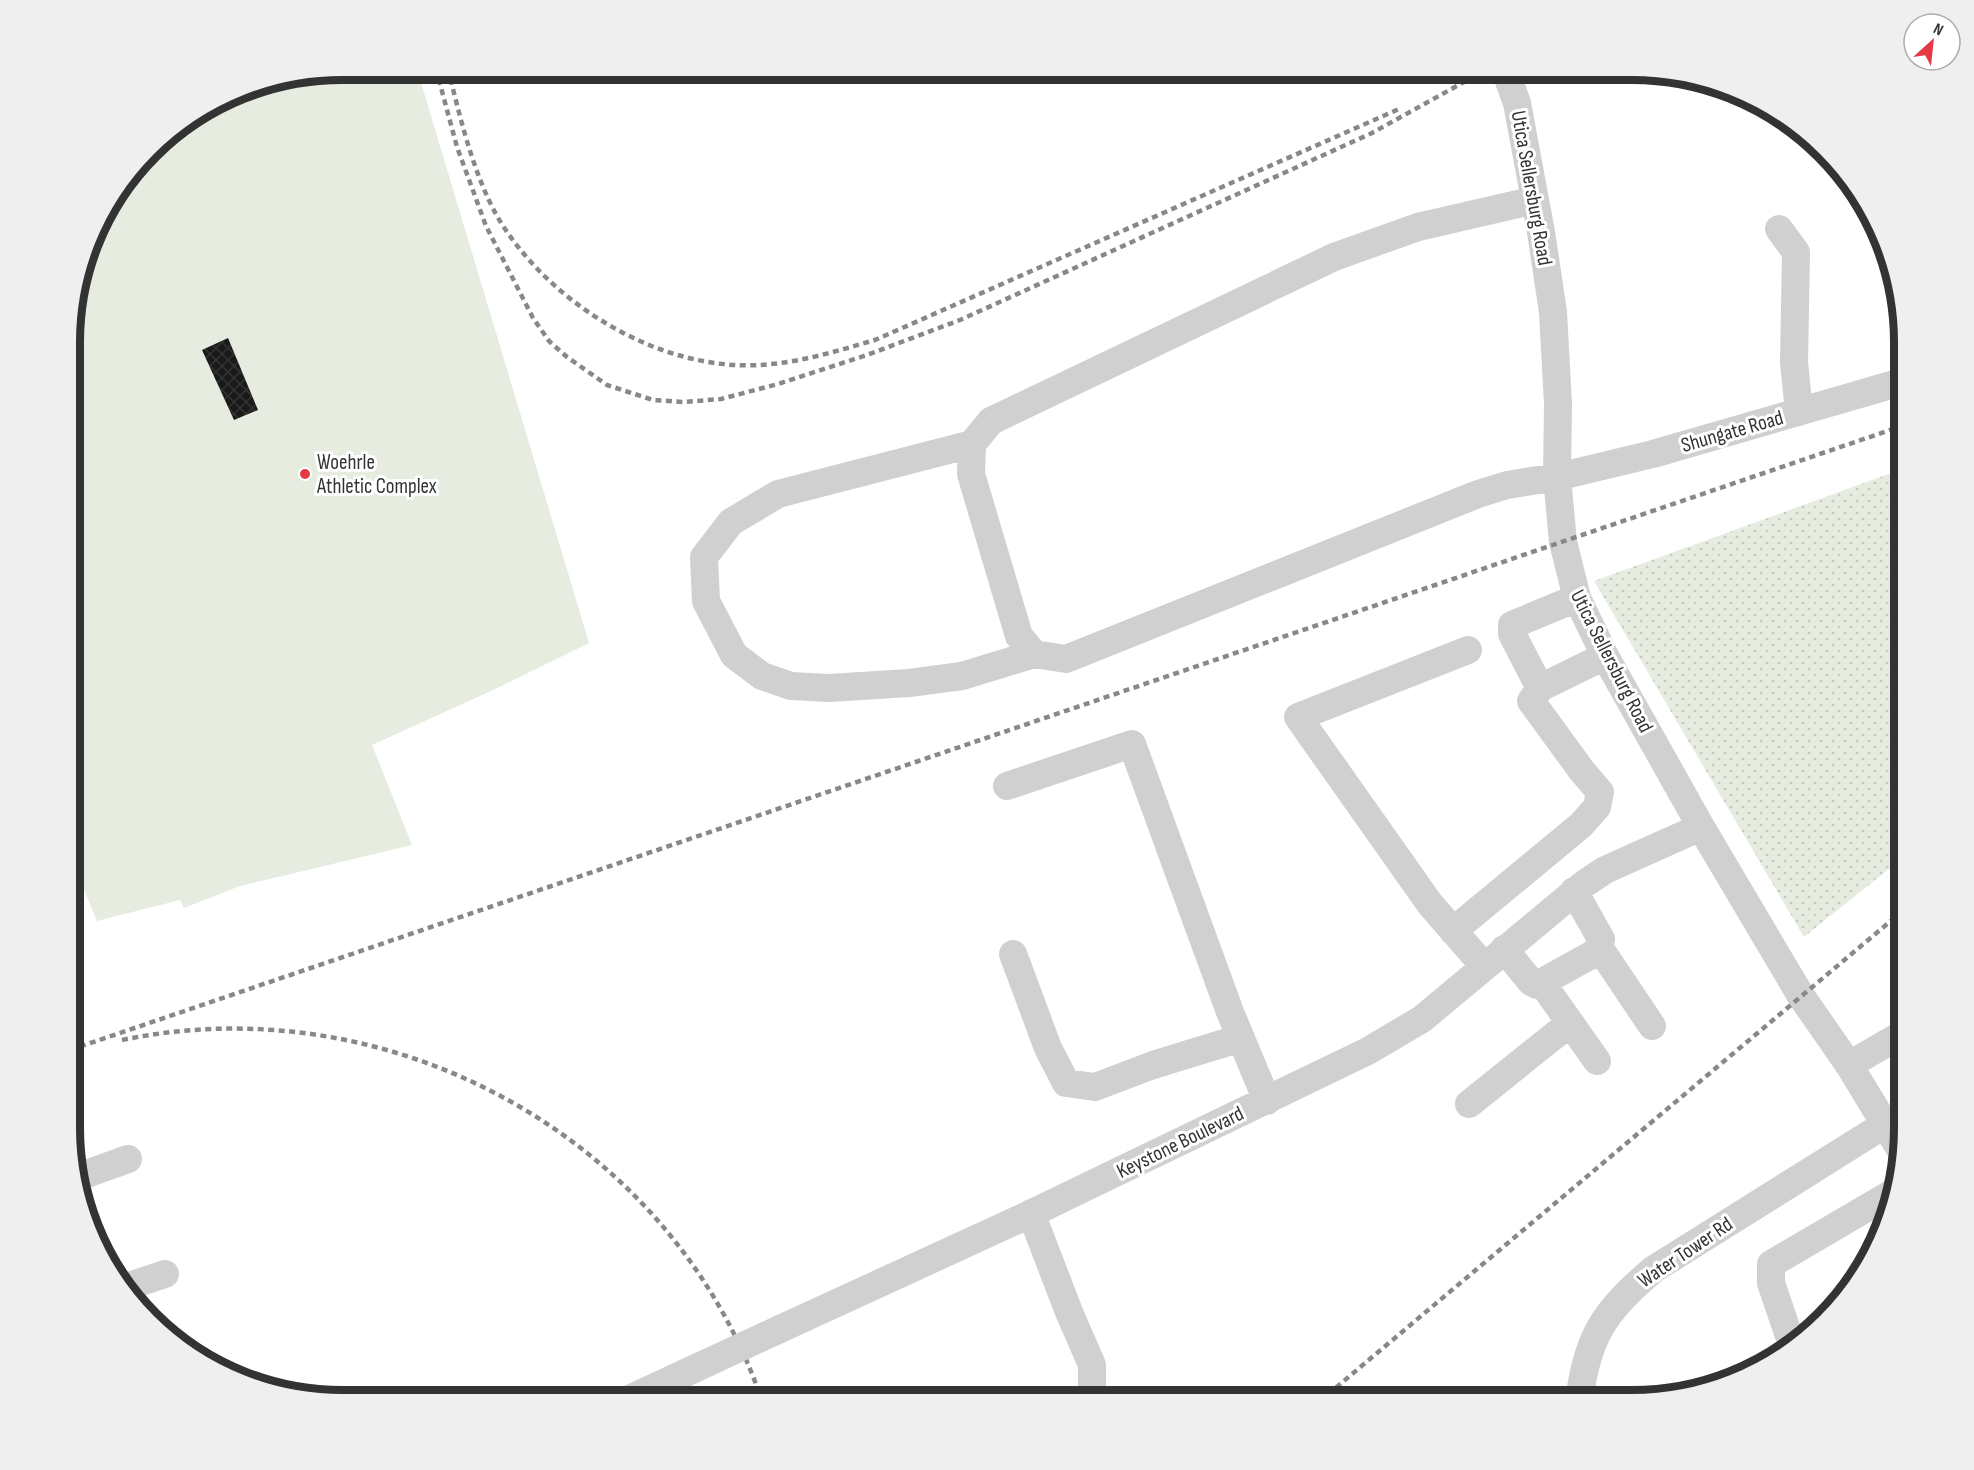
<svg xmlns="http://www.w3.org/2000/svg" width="1974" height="1470" viewBox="0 0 1974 1470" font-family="'Sofia Sans Condensed',sans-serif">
	<defs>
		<pattern id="grass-dots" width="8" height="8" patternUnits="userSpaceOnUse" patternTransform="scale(1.5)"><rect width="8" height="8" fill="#e6ecdf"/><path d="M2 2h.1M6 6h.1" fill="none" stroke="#c6cbc0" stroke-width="1.8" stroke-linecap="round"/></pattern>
		<pattern id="building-cross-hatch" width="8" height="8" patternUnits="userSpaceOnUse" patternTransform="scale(1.5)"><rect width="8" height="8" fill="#1a1a1a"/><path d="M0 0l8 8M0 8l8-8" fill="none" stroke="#333"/></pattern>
	</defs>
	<rect width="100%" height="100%" fill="#fff"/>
	<!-- grass -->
	<path fill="url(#grass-dots)" d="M1905 468V856L1804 937 1594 581Z"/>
	<!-- pitch -->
	<path fill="#e6ecdf" d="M342 69H417L589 643 491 691 372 745 412 845 240 886 184 908 180 900 97 921 70 856 71 306 105 206 162 136 254 84Z"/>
	<!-- building -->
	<path fill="url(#building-cross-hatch)" d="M228 338 258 410 234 420 202 350Z"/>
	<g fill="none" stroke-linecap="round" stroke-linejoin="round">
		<!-- minor -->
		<path stroke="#d0d0d0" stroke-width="28" d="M1505 70 1517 103 1541 232 1553 312 1558 404 1557 477 1563 542 1577 598 1605 656 1701 827 1801 996 1849 1065 1903 1154
			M1535 200 1418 227 1334 257 991 421 972 444 971 474 1019 636 1034 654 1066 659 1478 494 1507 485 1557 477 1653 454 1905 381
			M1779 229 1796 252 1794 362 1799 412
			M972 444 778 494 731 522 704 557 706 601 734 655 762 676 791 686 829 688 909 683 962 676 1034 654
			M1468 650 1298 717 1430 904 1484 966
			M1540 688 1512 634V625L1577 598
			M1007 786 1132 744 1230 1012 1267 1101
			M1453 931 1581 825 1597 807 1600 792 1582 771 1531 701 1540 688 1605 656
			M1599 947 1652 1026
			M1504 949 1531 982 1537 985 1593 954 1599 947 1601 939 1574 891
			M1013 954 1048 1048 1066 1083 1095 1087 1153 1065 1241 1038
			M1542 983 1597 1061
			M1849 1065 1899 1036 1904 1035
			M1469 1104 1570 1023
			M78 1177 128 1159
			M1031 1213 1069 1312 1092 1365V1401
			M126 1287 165 1274
			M780 1329 1026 1216 1368 1051 1422 1019 1584 884 1605 870 1701 827
			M1797 1339 1789 1336 1771 1283V1264L1894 1192
			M625 1401 696 1368
			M1579 1401C1582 1378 1588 1349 1600 1328 1613 1305 1634 1286 1654 1269L1884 1125"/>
		<!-- rail -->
		<path stroke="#888" stroke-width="4.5" stroke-dasharray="6 4.5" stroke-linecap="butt" d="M436 69 457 147 486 226 533 318 549 341 567 357 607 385 653 400 684 402 721 399 778 384 867 355 960 320 1372 133 1473 77
			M448 69C460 117 473 173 497 216 547 302 658 371 759 365 799 363 837 351 875 340L1399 109
			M1467 79 1489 69
			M122 1040C391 984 673 1138 762 1401
			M70 1050 1905 425
			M1320 1401 1905 909"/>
		<!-- minor-bridge -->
		<path stroke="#d0d0d0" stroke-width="28" d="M696 1368 780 1329"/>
	</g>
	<!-- markers -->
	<circle fill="#e63946" stroke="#fff" stroke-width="2" cx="305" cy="474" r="6"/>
	<g text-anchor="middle" stroke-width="6" stroke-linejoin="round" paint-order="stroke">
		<!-- street labels -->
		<g font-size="21" fill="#333" stroke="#fff">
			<text transform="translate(1532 188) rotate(80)" y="7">Utica Sellersburg Road</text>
			<text transform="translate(1732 431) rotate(-16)" y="7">Shungate Road</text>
			<text transform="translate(1612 661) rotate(63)" y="7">Utica Sellersburg Road</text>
			<text transform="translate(1180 1142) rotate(-26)" y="7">Keystone Boulevard</text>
			<text transform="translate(1685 1252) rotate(-34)" y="7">Water Tower Rd</text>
		</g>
		<!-- poi labels -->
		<g font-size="21" fill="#333" stroke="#fff" text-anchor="start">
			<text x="317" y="469">Woehrle<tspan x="317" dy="24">Athletic Complex</tspan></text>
		</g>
	</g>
	<!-- crop -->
	<path d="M0 0H1974V1470H0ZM342 80H1632A262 262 0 0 1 1894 342V1128A262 262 0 0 1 1632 1390H342A262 262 0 0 1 80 1128V342A262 262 0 0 1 342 80Z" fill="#efefef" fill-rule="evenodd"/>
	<path fill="none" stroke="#333" stroke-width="8" d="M342 80H1632A262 262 0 0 1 1894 342V1128A262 262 0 0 1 1632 1390H342A262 262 0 0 1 80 1128V342A262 262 0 0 1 342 80Z"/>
	<!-- north arrow -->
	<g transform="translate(1932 42) rotate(27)"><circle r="28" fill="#ffffff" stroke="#adadad" stroke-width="1.5"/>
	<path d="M0-4.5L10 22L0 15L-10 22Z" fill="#e63946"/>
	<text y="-9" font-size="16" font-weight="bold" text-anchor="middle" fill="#333333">N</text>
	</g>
</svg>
